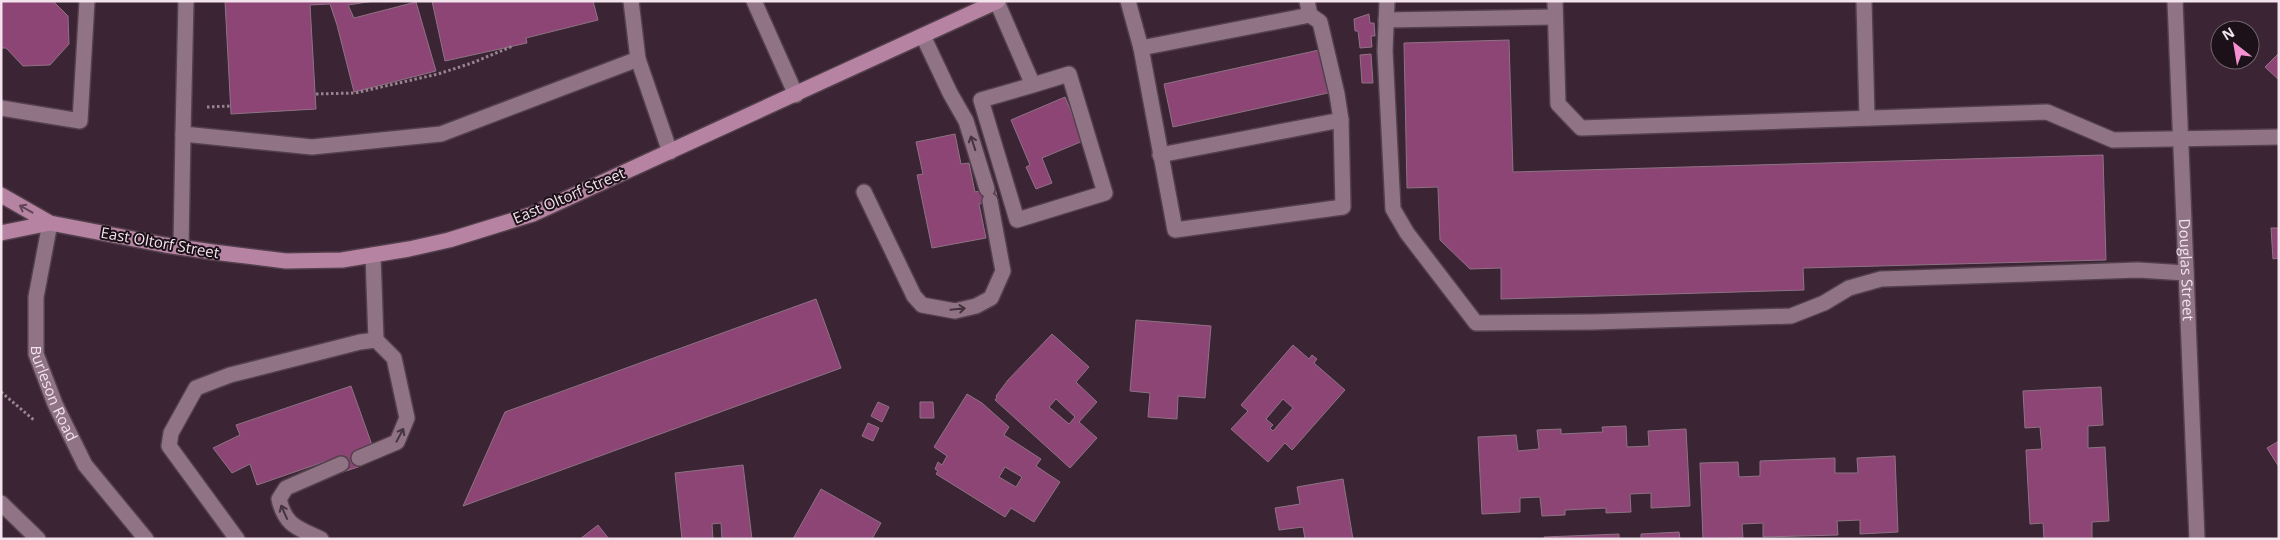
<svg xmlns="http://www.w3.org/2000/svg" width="2280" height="540" viewBox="0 0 2280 540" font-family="'Open Sans',sans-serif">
	<rect width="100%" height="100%" fill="#3b2433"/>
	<!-- building -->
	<path fill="#8c4575" stroke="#8e7384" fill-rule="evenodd" d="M1 1H53L68 16 69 44 50 65 23 66 6 48H1Z
		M225 1H374L348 5 354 18 416 2 436 71 354 92 337 25 330 4 310 5 316 109 231 114Z
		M432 1H593L598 20 526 38 527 43 445 61Z
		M1369 14 1370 23H1374L1375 36H1371L1372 47 1360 48 1358 31H1355L1354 19Z
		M1509 40 1513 172 2103 155 2106 260 1803 268 1804 290 1501 299V268L1470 269 1440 240 1438 187 1407 188 1404 43Z
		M1319 50 1328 93 1173 127 1164 84Z
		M2279 53V80L2265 67Z
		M1371 54 1373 83H1362L1360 55Z
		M1065 97 1083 141 1042 158 1052 183 1036 189 1026 167 1030 165 1011 120Z
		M955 134 961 164 969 163 975 192 995 188 998 200 979 204 986 238 932 248 917 175 923 174 916 142Z
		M2271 228H2279V258L2273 259Z
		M816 299 841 368 463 506 505 412Z
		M1136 320 1211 326 1205 398 1178 396 1177 419 1148 417 1150 393 1130 391Z
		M1052 334 1089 367 1076 382 1097 402 1079 422 1097 438 1070 468 995 400 997 397 996 396 1008 380ZM1056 399 1075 417 1069 424 1049 407Z
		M1293 345 1309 359 1312 355 1317 359 1314 363 1345 390 1292 450 1285 443 1268 462 1231 429 1248 411 1241 405ZM1283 399 1293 408 1273 431 1270 428 1273 425 1266 419Z
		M351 386 372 445 356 451 361 466 343 472 338 457 257 485 250 464 232 473 213 448 240 435 236 425Z
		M2101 387 2103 425 2088 426V448L2105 447 2109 521 2092 522V539H2044L2043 523 2030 524 2026 450 2042 449 2040 427 2025 428 2023 391Z
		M967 394 982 403 1009 427 1004 435 1041 459 1036 466 1060 482 1034 522 1011 508 1005 517 936 474 938 471 935 469 938 462 942 465 947 456 934 447ZM1005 467 1022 477 1016 487 999 477Z
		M878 402 889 407 882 422 871 416Z
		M920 402H933L934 418H920Z
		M868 423 879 428 873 441 862 436Z
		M1626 426 1627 447 1649 446 1648 431 1686 429 1690 506 1651 508V493L1630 494 1631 512 1606 513V508L1565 510V515L1542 516 1540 497 1520 498V512L1482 514 1478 437 1516 435 1518 451 1539 449 1537 430 1561 429V434L1603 432 1602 427Z
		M2279 441V467L2267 448Z
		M1895 456 1898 532 1860 534V520L1837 521 1838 535 1763 537V523L1742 524 1743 538 1703 539 1700 463 1738 462 1739 477 1760 476V461L1835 458V473H1858L1857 458Z
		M743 465 752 539H722L721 523 712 524 713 539H682L675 473Z
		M1343 479 1353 539H1305L1303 527 1279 530 1275 508 1300 504 1297 487Z
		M821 489 881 523 872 539H793Z
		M598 525 609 539H580Z
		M1679 532 1680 539H1641V534Z
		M1619 534V539H1544V537Z"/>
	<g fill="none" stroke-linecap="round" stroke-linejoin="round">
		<defs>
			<g id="minor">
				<path d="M186 1 183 134 312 147 441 134 638 59"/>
				<path d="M631 1 638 59 670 152"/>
				<path d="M754 1 796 95"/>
				<path d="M1128 1 1141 48 1310 15 1307 1"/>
				<path d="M1387 1 1385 51 1393 209 1407 233 1476 323 1593 322 1791 316 1824 303 1849 288 1881 279 2138 270 2186 273"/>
				<path d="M1555 1 1558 104 1581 128 2047 112 2113 140 2279 137"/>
				<path d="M1864 1 1867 118"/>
				<path id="s1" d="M2175 1 2197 539"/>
				<path d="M997 2 1033 85 981 100 1017 220 1105 193 1069 74 1033 85"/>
				<path d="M1386 20 1555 17"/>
				<path d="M923 36 950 93 966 121 987 189"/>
				<path d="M1141 48 1175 230 1343 207 1341 120"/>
				<path d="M1 108 80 121 87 1"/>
				<path d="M1160 155 1341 120 1337 94 1320 22 1310 15"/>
				<path d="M864 192 914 296 922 305 955 311 976 306 991 298 1003 271 990 201"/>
				<path id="s2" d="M50 223 36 297V354L55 404 85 465 146 539"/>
				<path d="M181 247 183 134"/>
				<path d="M359 458 397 442 407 418 394 358 376 340"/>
				<path d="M1 503 38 539"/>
				<path d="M237 539 169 446 171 433 196 388 230 375 360 342 376 340 373 255"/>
				<path d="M321 539C298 528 285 526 279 499L286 488 341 464"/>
			</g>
			<path id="major" d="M1 195 50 223 165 245 213 252 286 261 342 260 409 249 449 240 533 214 998 1
				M1 233 50 223"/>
		</defs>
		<!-- minor casing -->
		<use href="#minor" stroke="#54404d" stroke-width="18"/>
		<!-- major casing -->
		<use href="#major" stroke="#54404d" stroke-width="18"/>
		<!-- path -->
		<path stroke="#988490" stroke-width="3" stroke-dasharray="2.5 2.5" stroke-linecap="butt" d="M316 94 355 93 438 74 472 63 513 46
			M207 107 231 106
			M1 392 35 421"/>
		<!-- minor -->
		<use href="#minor" stroke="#907485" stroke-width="15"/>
		<!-- major -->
		<use href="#major" stroke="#b683a3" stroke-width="15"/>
	</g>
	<!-- one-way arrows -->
	<defs><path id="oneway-shaft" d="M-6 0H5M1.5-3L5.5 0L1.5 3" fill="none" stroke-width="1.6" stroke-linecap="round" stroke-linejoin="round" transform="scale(1.25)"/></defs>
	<g stroke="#45343e">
		<use href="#oneway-shaft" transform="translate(973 143) rotate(-108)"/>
		<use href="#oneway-shaft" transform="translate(958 309) rotate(-6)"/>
		<use href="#oneway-shaft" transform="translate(400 435) rotate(-62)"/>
		<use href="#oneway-shaft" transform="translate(284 512) rotate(-114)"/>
	</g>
	<use stroke="#614457" href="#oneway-shaft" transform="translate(26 209) rotate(-151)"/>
	<g text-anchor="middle" stroke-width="4" stroke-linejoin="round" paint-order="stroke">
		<!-- street labels -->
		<g font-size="15" fill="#f3e3ec" stroke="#1c1118">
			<text transform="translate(569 196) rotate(-23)" y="5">East Oltorf Street</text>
			<text transform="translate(160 243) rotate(10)" y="5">East Oltorf Street</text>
			<text dy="5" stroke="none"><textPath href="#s1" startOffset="269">Douglas Street</textPath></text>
			<text dy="5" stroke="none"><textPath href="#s2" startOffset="175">Burleson Road</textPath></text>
		</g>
	</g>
	<!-- border -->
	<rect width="2280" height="540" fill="none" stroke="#f3e3ec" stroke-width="5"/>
	<!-- north arrow -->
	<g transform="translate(2235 45) rotate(329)"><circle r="24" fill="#1c1118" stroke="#72656d"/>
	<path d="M0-4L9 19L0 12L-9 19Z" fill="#f591d2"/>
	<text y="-8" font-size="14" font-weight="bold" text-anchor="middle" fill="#f3e3ec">N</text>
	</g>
</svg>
